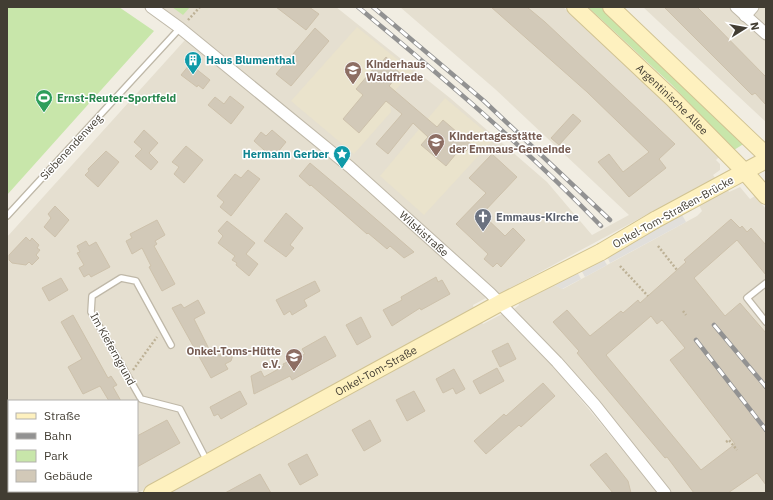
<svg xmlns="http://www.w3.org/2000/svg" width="773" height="500" viewBox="0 0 773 500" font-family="'IBM Plex Sans',sans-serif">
	<rect width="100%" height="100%" fill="#f1ede2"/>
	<!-- residential -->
	<path fill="#e5dfd0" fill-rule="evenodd" d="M160 7H336L450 98 547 182 592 235 629 215 495 89 400 7H563L629 67 719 157 716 160 720 164V170L713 175 715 178 499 294Z
		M643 7H766V122Z
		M185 40 316 145 420 236 486 298 473 305 474 309 138 493H7V237ZM9 401H137V491H9Z
		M740 187 750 199 755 196 766 209V493H670L514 309 519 305 518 302 552 284 563 289 697 216 702 211 699 205 727 188 729 192Z
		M502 314 558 372 658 493H165L481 321 483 324Z"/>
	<!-- education -->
	<path fill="#eae3cc" d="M357 27 412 71 389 98 391 112 354 154 291 101Z
		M445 98 494 139 424 215 380 176Z"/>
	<!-- green -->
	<path fill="#c8e6aa" d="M7 7H119L154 31 7 195Z
		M172 7H190L183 15Z
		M588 7H601L745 143 734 150 672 85Z"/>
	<!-- parking -->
	<path fill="#e1dfdb" d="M681 213 686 222 610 263 606 254Z
		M602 256 607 265 585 277 580 268Z
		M576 270 581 279 562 289 552 284Z"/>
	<!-- building -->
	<path fill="#d2c9b8" stroke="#cdc1ab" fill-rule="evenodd" d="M276 7H309L319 14 306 30Z
		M491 7H527L545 22 675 144 659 159 666 168 629 197 598 162 609 154 623 172 649 152 587 92Z
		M664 7H697L703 13 766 77V105L755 93 752 95Z
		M315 28 329 41 291 86 276 74Z
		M386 57 394 64 392 66 400 73 389 86 437 127 443 120 472 145 464 153 460 149 446 166 421 145 428 137 413 123 388 154 376 144 402 114 386 101 359 133 343 119 363 95 356 89 381 60 382 62Z
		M190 64 210 80 203 89 198 85 197 87 181 75Z
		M230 96 244 107 231 124 208 105 215 97 224 104Z
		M573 114 581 121 559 145 551 138Z
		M144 130 158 143 149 153 158 162 151 170 135 156 142 149 134 142Z
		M272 130 286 142 273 158 254 141 261 132 266 136Z
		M186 146 203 160 184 183 174 174 179 167 172 162Z
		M106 151 119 162 98 187 85 175 89 171 88 169Z
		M492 154 517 177 482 214 505 236 513 228 525 240 501 267 497 263 493 267 484 259 488 254 456 224 486 193 469 178Z
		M310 163 354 200 414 252 404 258 390 246 387 249 368 233 367 234 311 185 310 186 299 176Z
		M248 170 260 179 231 216 220 207 224 202 217 196 235 174 241 178Z
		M55 206 69 220 55 237 44 227 51 218 48 214Z
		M286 213 303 228 290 245 294 248 286 257 264 241Z
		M731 219 740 228 742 226 747 232 751 228 766 245V275L737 240 694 278 725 316 740 303 766 333V485L757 473 728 493H694L667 457 665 458 596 376 577 353 579 351 553 322 567 310 590 336 621 311 623 313 638 300 640 303 686 262 684 260ZM651 316 657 324 662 320 685 348 670 360 735 444 701 470 606 355Z
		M157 220 165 235 155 241 157 244 154 246 175 284 162 291 149 267 151 266 142 248 132 254 126 241 132 238 130 234Z
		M227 221 255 243 246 254 258 264 249 276 236 265 237 263 232 260 235 256 218 243 223 236 218 231Z
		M26 237 30 241 32 238 39 245 37 248 40 250 36 255 39 258 32 265 29 262 26 265 12 263 9 260V255Z
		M86 241 89 246 96 242 110 267 91 277 89 274 84 277 79 268 84 265 77 253 80 252 77 246Z
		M436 277 438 282 442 280 450 294 421 310 420 308 392 326 383 310 402 300 401 297Z
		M61 278 68 290 49 301 42 288Z
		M315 281 320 291 304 300 307 306 292 315 290 311 284 315 276 300Z
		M198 300 205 313 194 319 211 353 217 349 220 354 225 351 233 355 231 361 225 364 228 369 211 378 172 308 181 304 184 308Z
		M73 315 108 378 111 376 117 385 113 387 121 401H109L100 386 83 394 68 367 82 359 61 322Z
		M361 317 371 337 357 345 346 325Z
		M325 336 336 356 292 380 290 376 254 394 251 376 261 371 264 377 284 366 283 364 305 354 302 349Z
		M508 343 516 359 500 367 492 351Z
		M497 368 504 381 480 394 473 381Z
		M454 369 465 389 456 394 453 388 443 393 436 379Z
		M543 383 555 396 521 427 519 425 486 454 474 441 504 414 506 416Z
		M240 391 247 404 221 419 218 414 214 416 210 407Z
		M414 391 425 411 407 421 396 400Z
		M167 420 180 443 137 467V436Z
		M370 420 381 441 364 451 352 430Z
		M606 453 628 481 631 493H613L590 465Z
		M307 454 318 475 300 485 288 464Z
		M260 474 271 493H225Z"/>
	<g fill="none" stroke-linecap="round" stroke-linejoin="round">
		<defs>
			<path id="lane" d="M7 216 180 28
				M766 283 747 298 766 322
				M171 345 136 281 121 278 92 296 91 312 141 399 180 409 207 461"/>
			<g id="street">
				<path id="s1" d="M151 7 180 28 350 167 490 293 557 362 595 405 665 493"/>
				<path d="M736 7 766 34"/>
				<path d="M745 16 753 7"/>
			</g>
			<g id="secondary">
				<path id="s2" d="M575 7 673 99 745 172 766 196"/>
				<path d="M611 7 766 155"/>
				<path d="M655 220 766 160"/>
				<path id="s3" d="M152 493 500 303 601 252"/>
			</g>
		</defs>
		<!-- lane casing -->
		<use href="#lane" stroke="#bfb8a8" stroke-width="8"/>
		<!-- street casing -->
		<use href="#street" stroke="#bfb8a8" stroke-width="13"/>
		<!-- secondary casing -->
		<use href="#secondary" stroke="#d1c392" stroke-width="18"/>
		<!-- path -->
		<path stroke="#bdb196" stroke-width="2.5" stroke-dasharray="2 2" stroke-linecap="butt" d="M188 20 200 7
			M658 246 677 270
			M620 266 648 296
			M683 311 686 315
			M133 370 157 337
			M726 442 729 440 737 450"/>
		<!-- lane -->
		<use href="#lane" stroke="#fff" stroke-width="5.5"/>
		<!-- street -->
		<use href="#street" stroke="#fff" stroke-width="11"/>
		<!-- secondary -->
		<use href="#secondary" stroke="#fef1bf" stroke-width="16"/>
		<defs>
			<path id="rail" d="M358 7C442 77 525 147 601 226
				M373 7 484 101 610 220
				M714 325 766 387
				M696 340 766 430"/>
		</defs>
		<!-- rail casing -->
		<use href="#rail" stroke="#929292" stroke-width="4.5"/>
		<!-- rail -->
		<use href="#rail" stroke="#fff" stroke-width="3" stroke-dasharray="9" stroke-linecap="butt"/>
		<defs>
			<path id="secondary-bridge" d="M601 252 655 220"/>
		</defs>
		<!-- secondary-bridge casing -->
		<use href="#secondary-bridge" stroke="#d1c392" stroke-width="18" stroke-linecap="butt"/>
		<!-- secondary-bridge -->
		<use href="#secondary-bridge" stroke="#fef1bf" stroke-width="16"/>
	</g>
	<!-- icons -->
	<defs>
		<symbol id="building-pin" viewBox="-11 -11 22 30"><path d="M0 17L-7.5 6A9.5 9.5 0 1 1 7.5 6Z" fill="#0f9aa8" stroke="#fff"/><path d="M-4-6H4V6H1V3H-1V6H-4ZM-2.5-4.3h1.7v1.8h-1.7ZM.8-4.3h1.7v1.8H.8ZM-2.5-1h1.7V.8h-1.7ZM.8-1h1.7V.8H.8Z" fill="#fff"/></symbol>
		<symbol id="school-pin" viewBox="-11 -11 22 30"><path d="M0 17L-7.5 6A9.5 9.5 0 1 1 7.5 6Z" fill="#8d6e63" stroke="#fff"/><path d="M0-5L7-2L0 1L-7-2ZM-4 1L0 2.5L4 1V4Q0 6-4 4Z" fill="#fff"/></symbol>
		<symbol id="stadium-pin" viewBox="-11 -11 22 30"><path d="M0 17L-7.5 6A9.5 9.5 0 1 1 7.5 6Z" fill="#2e9e5b" stroke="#fff"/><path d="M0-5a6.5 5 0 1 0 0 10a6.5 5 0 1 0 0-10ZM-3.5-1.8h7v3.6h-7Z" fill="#fff"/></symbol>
		<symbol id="sight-pin" viewBox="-11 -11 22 30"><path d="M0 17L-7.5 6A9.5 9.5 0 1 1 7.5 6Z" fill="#0f9aa8" stroke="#fff"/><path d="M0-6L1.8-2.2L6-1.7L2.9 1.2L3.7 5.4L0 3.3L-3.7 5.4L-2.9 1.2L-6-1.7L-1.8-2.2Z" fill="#fff"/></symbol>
		<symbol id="church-pin" viewBox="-11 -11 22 30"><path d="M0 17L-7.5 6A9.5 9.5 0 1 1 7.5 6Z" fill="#6b7280" stroke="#fff"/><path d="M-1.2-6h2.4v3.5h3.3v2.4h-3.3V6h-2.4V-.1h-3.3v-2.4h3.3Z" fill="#fff"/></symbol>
	</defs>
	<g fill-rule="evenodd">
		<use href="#building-pin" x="183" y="50" width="20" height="27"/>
		<use href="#school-pin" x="343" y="60" width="20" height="27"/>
		<use href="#stadium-pin" x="34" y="88" width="20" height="27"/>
		<use href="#school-pin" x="426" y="132" width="20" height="27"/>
		<use href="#sight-pin" x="332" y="144" width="20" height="27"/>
		<use href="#church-pin" x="473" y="207" width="20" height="27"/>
		<use href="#school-pin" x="284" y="347" width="20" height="27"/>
	</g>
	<g text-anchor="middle" stroke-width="3" stroke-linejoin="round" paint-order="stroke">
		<!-- culture labels -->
		<g font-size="11" font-weight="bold" fill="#0d838f" stroke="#fff" text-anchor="start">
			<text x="206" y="64">Haus Blumenthal</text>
			<text x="329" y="158" text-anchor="end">Hermann Gerber</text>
		</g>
		<!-- education labels -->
		<g font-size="11" font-weight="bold" fill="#785e54" stroke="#fff" text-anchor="start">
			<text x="366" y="68">Kinderhaus<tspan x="366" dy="13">Waldfriede</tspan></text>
			<text x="449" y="140">Kindertagesstätte<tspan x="449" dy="13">der Emmaus-Gemeinde</tspan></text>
			<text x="281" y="355" text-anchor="end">Onkel-Toms-Hütte<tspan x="281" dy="13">e.V.</tspan></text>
		</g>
		<!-- leisure labels -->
		<g font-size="11" font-weight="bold" fill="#27864d" stroke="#fff" text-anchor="start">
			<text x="57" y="102">Ernst-Reuter-Sportfeld</text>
		</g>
		<!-- street labels -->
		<g font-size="11" fill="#423d33" stroke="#fff">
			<text dy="4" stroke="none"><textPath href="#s2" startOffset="134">Argentinische Allee</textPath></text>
			<text transform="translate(71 147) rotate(-47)" y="4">Siebenendenweg</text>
			<text transform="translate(673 212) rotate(-29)" y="4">Onkel-Tom-Straßen-Brücke</text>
			<text dy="4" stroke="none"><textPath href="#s1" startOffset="355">Wilskistraße</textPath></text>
			<text transform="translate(113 349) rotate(61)" y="4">Im Kieferngrund</text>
			<text dy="4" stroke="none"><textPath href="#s3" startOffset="255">Onkel-Tom-Straße</textPath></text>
		</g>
		<!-- worship labels -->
		<g font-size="11" font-weight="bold" fill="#5b616d" stroke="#fff" text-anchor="start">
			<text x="496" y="221">Emmaus-Kirche</text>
		</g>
	</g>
	<!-- border -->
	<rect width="773" height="500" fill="none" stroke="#423d33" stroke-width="16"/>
	<!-- legend -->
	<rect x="8" y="400" width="130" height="92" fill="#ffffff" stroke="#b3b1ad"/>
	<rect x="16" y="413" width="20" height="6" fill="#fef1bf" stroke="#b3b1ad"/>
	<text x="44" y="420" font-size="12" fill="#423d33">Straße</text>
	<rect x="16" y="433" width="20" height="6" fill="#929292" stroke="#b3b1ad"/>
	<text x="44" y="440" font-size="12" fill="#423d33">Bahn</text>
	<rect x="16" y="450" width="20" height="12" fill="#c8e6aa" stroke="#b3b1ad"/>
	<text x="44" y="460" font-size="12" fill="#423d33">Park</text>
	<rect x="16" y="470" width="20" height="12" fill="#d2c9b8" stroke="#b3b1ad"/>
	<text x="44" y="480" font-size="12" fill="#423d33">Gebäude</text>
	<!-- north arrow -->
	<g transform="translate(745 28) rotate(79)" stroke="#ffffff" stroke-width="3" paint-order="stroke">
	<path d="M0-3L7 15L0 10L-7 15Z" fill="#423d33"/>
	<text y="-6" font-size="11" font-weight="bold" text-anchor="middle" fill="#423d33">N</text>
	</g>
</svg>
